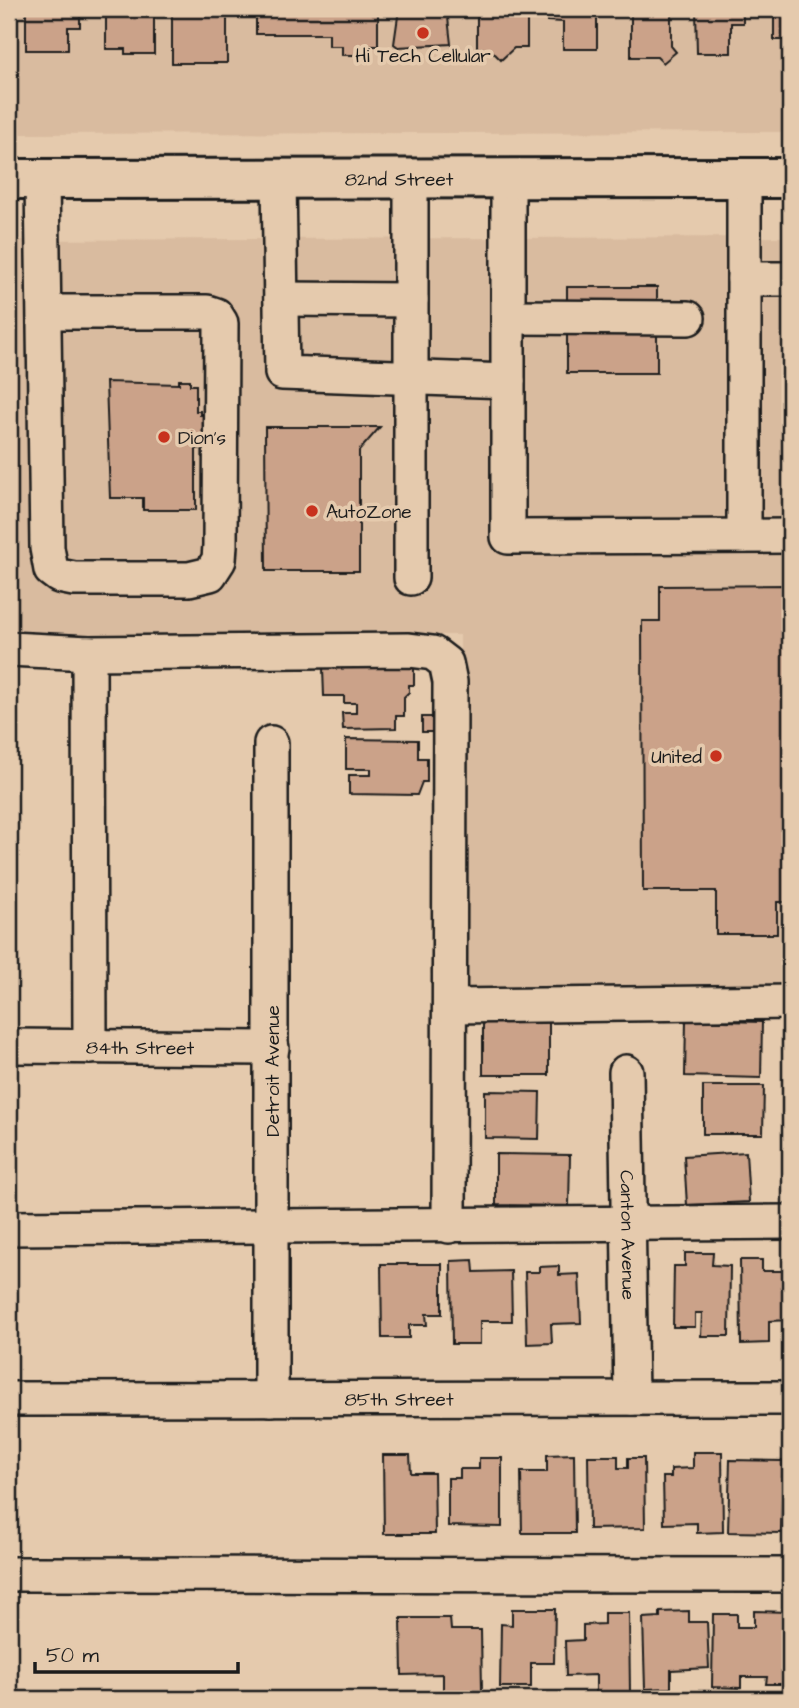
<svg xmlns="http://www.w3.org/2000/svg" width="799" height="1708" viewBox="0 0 799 1708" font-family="'Architects Daughter',sans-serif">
	<rect width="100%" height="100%" fill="#e5caad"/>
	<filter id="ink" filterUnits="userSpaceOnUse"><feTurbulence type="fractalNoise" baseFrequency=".0143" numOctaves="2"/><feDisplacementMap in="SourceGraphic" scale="14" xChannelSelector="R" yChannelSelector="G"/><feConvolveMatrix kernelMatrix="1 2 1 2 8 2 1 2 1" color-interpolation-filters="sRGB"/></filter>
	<g filter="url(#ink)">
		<!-- built -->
		<path fill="#d9bb9f" d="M9 9H790V132L9 134Z
			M790 237V991H472L460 979V635H9V240Z"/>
		<!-- building -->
		<path fill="#cba289" stroke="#1c1c1c" stroke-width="2" d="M26 9H80V27H68V50H26Z
			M106 9H154V54H125V49H106Z
			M172 9H227V63H172Z
			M256 9H378V46H364V55H342V46H329V34H256Z
			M399 9H447L451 44 398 47 394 44Z
			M477 9H527V48H514L501 60 491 50 477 48Z
			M547 9H597V49H563V22L547 21Z
			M631 9H671V46L676 52 663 63 657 57H631Z
			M696 9H743V23H731V53H697Z
			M774 9H790V40H774Z
			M567 287H657V373H567Z
			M179 380H190V385H196V411H200V415H218L219 446 196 449V510H143V498H110L106 382 179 384Z
			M265 427H380L359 451V571H266Z
			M790 585V902H777V934H716V891H643L642 621H660V586Z
			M414 667V685H409V692L404 697V716H396V728L343 729 342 713H356V703H344V696H324L323 668Z
			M422 717H435V732H422Z
			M346 739 418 740V758H427V782H422L417 795 349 794V775H371V769H346Z
			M686 1020 762 1022 761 1078 685 1076Z
			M483 1022H549V1075H483Z
			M703 1086H764L763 1134H703Z
			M485 1091 540 1092 539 1139 485 1138Z
			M746 1152 749 1202 687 1205 684 1156Z
			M496 1154 570 1155 569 1206 496 1205Z
			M685 1253H713L712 1265 730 1266 729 1336H701L702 1313H695V1327H673L674 1266H685Z
			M473 1260 474 1272 511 1271 512 1321H480V1344H452L451 1261Z
			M740 1260H762V1271H790V1320L769 1321V1343L741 1344Z
			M381 1264H442V1314H426L427 1325H409V1338H382Z
			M559 1266V1275L579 1274 581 1323 551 1324 552 1343 527 1344 525 1272H539V1267Z
			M693 1452H722L723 1532 697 1533V1523L664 1524 663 1477H671V1469L693 1468Z
			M574 1454 575 1533H522L521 1472H547V1455Z
			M383 1455H410L411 1473H434L435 1534H384Z
			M588 1456H618V1468H628V1458H644L645 1528 589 1529Z
			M479 1458H502V1527L448 1526V1478H460V1469H479Z
			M730 1460 783 1461 781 1533 728 1532Z
			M512 1609H555L554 1663H531V1687H500L501 1624 512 1625Z
			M689 1611V1622H707L709 1668 671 1670V1688L645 1689 643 1618 660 1617V1612Z
			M754 1611 788 1612 787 1684H766L767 1677H741V1688L712 1687 713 1614H737V1627H754Z
			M604 1613H629L630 1693 596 1694V1675L566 1676 565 1641 583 1640V1625L604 1624Z
			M401 1618H450L451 1630H481L482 1691H443V1674L402 1675Z"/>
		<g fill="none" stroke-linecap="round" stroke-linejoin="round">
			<defs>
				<g id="minor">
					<path d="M744 178V536"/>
					<path d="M42 179 47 548 51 570 59 576 74 579H189L210 574 219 560 220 545 221 323 216 315 207 312H44"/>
					<path d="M279 179 282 373 508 381"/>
					<path d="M411 179V578"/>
					<path d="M508 179V537L790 536"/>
					<path d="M744 279H790"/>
					<path d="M281 299 411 300"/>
					<path d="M508 317 688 318"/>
					<path d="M9 649 89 653 409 650 433 653 446 663 450 682 449 1226"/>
					<path d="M89 653 90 1047"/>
					<path d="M450 1006 790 1002"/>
					<path id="s1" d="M9 1046 272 1048"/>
					<path id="s2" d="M626 1072 631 1398"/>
					<path d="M9 1228 790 1222"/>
					<path id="s3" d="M9 1399 790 1398"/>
					<path d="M271 1399V743"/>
					<path d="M9 1574 790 1575"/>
				</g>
				<g id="major">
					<path id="s4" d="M9 179 790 178"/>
				</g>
			</defs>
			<!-- minor casing -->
			<use href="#minor" stroke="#1c1c1c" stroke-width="38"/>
			<!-- major casing -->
			<use href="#major" stroke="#1c1c1c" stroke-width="44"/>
			<!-- minor -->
			<use href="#minor" stroke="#e5caad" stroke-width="33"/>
			<!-- major -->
			<use href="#major" stroke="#e5caad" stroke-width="38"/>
		</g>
	</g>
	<!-- markers -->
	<g fill="#c8321e" stroke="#e5caad" stroke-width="2.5">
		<circle cx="423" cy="33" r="7"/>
		<circle cx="164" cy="437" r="7"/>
		<circle cx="312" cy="511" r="7"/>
		<circle cx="716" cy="756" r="7"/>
	</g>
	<g text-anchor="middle" stroke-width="7" stroke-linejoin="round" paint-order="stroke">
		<!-- poi labels -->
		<g font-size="19" fill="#1c1c1c" stroke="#e5caad" text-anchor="start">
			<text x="423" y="62" text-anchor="middle">Hi Tech Cellular</text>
			<text x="178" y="444">Dion's</text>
			<text x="326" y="518">AutoZone</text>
			<text x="702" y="763" text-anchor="end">United</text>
		</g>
		<!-- street labels -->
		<g font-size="19" fill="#1c1c1c" stroke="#e5caad">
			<text dy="7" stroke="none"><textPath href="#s4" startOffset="390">82nd Street</textPath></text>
			<text dy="7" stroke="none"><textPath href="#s1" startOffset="131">84th Street</textPath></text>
			<text transform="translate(272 1071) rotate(-90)" y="7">Detroit Avenue</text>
			<text dy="7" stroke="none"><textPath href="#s2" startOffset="163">Canton Avenue</textPath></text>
			<text dy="7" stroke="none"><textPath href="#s3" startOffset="390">85th Street</textPath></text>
		</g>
	</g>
	<!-- margin -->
	<rect width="799" height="1708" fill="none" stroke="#e5caad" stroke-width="35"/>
	<rect x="18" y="18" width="764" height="1673" fill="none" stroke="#1c1c1c" stroke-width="2.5" filter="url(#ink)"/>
	<!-- scale -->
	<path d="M35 1662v10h203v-10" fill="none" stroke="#1c1c1c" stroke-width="3.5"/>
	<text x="46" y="1662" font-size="21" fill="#1c1c1c" stroke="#e5caad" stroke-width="5" paint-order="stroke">50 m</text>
</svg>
